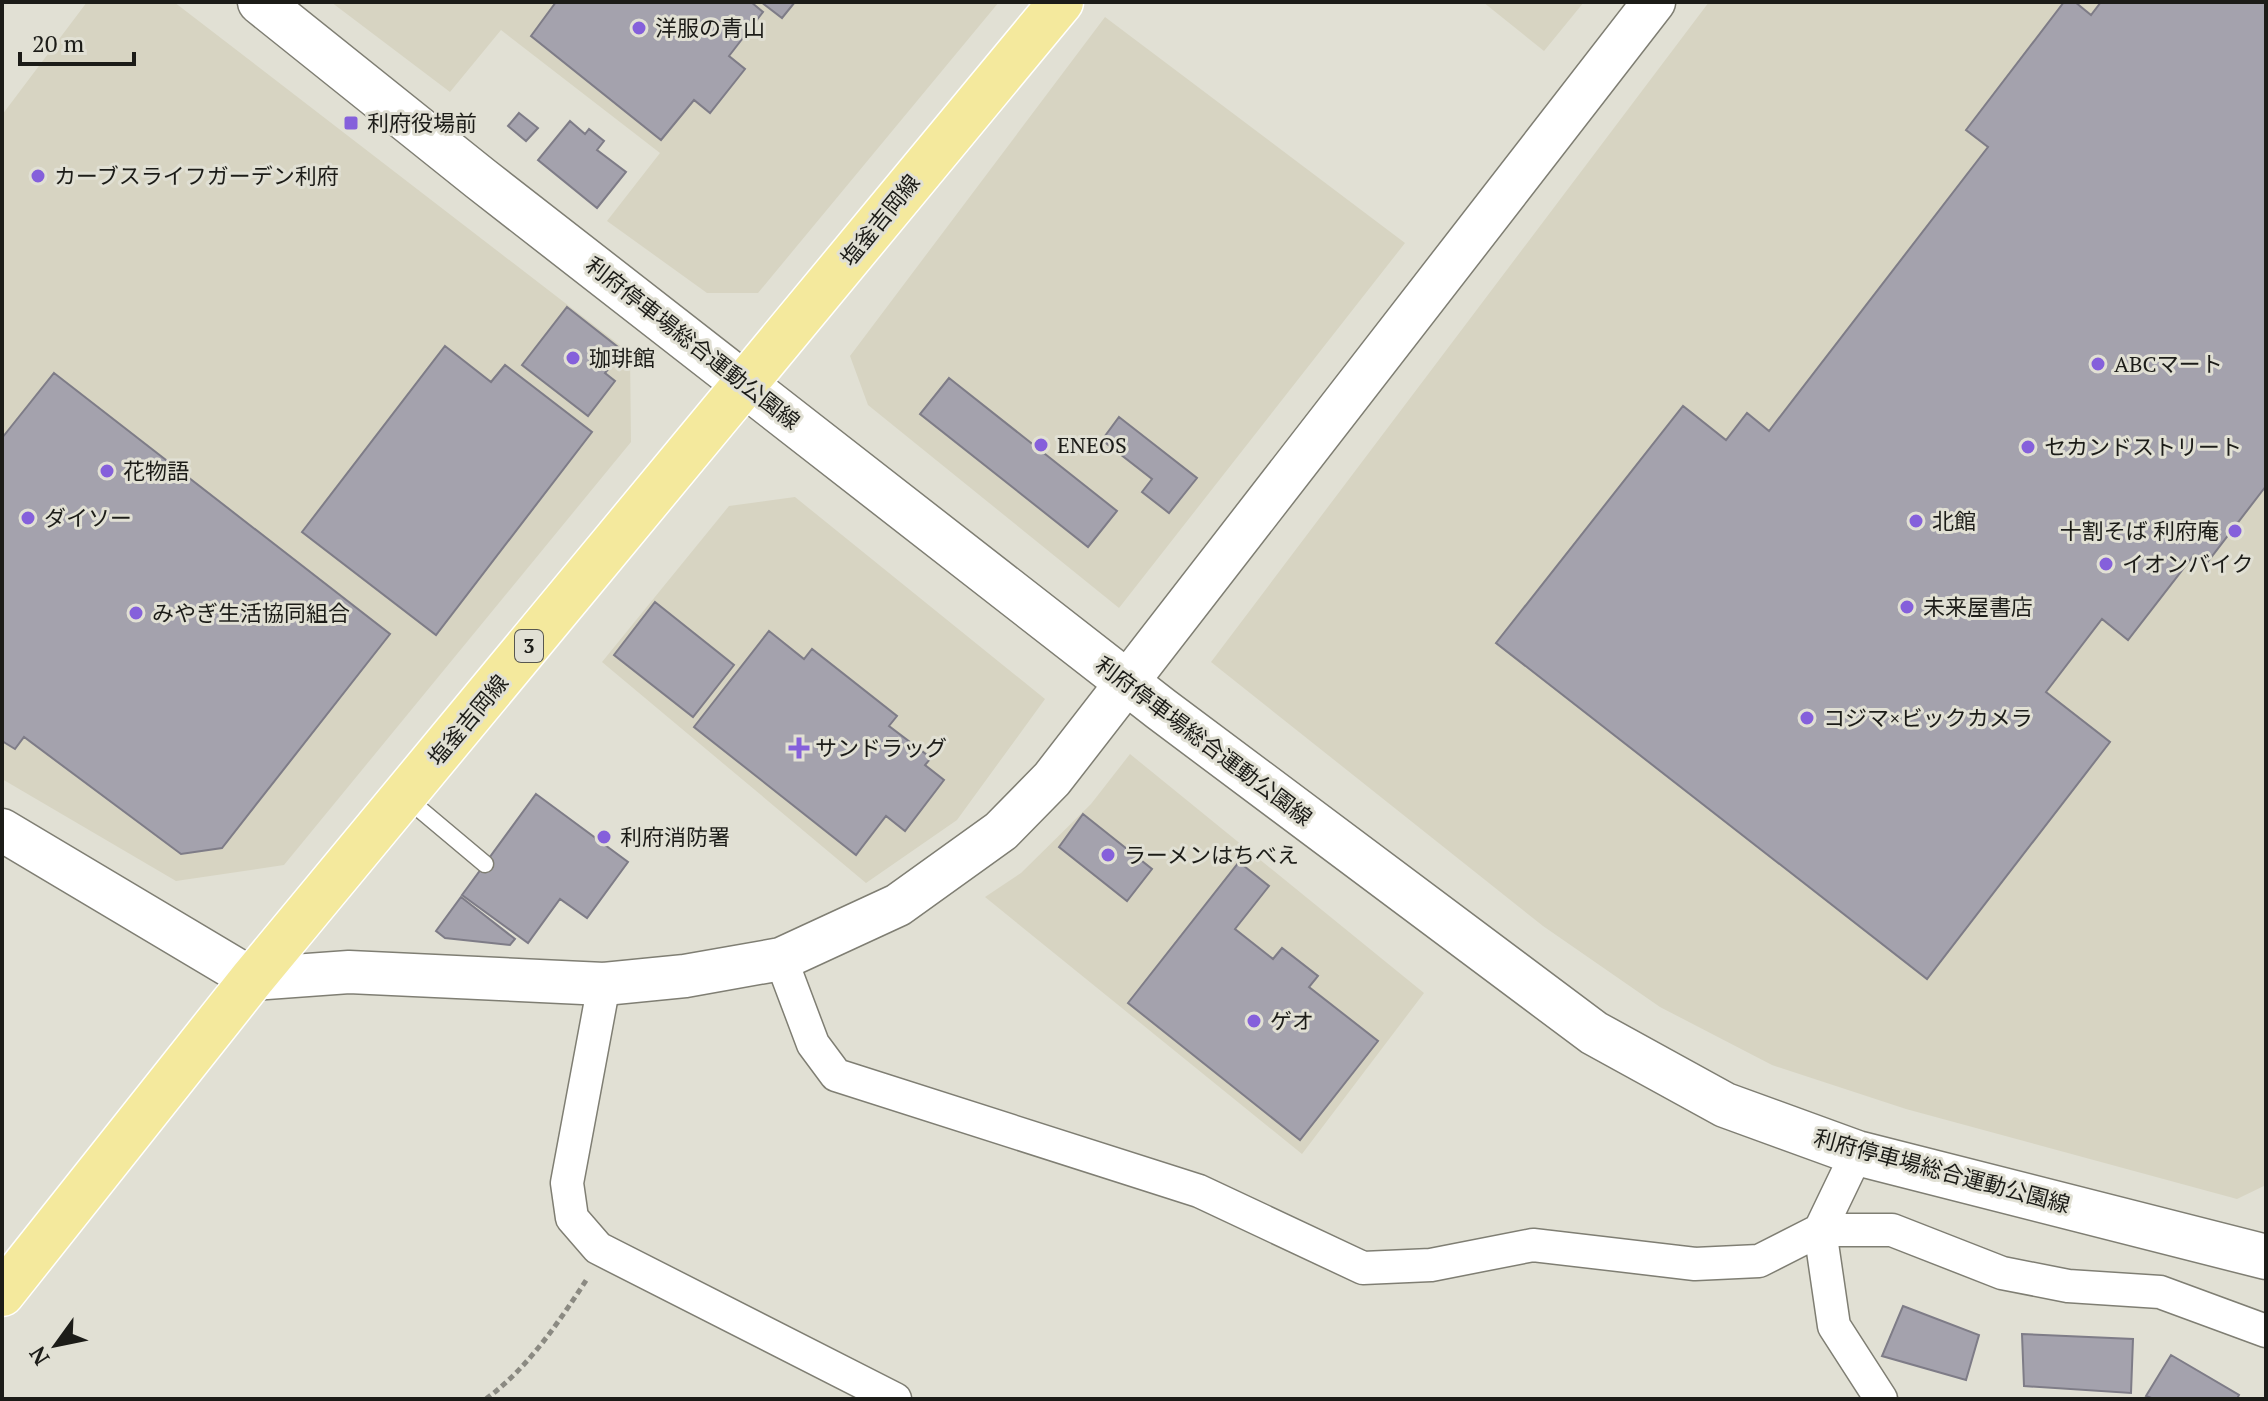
<svg xmlns="http://www.w3.org/2000/svg" width="2268" height="1401" viewBox="0 0 2268 1401" font-family="'PT Serif','Noto Sans JP',serif">
	<rect width="100%" height="100%" fill="#e1e0d4"/>
	<!-- built -->
	<path fill="#d7d4c2" d="M87 2H174L630 353 631 442 284 865 176 881 2 779V115Z
		M331 2H999L758 293H707L607 221 660 153 501 30 450 92Z
		M1483 2H1584L1544 51Z
		M1709 2H2266V1185L2237 1199 1906 1109 1772 1065 1660 1007 1543 926 1211 662Z
		M1105 17 1405 243 1119 608 868 405 850 356Z
		M795 497 1045 699 957 820 866 883 602 662 729 506Z
		M1130 754 1424 993 1302 1154 985 897 1021 873 1091 804Z"/>
	<!-- building -->
	<path fill="#a4a2ad" stroke="#7e7c87" stroke-width="2" d="M556 2H751L763 12 729 56 745 69 710 113 694 100 661 140 531 36Z
		M761 2H795L782 18Z
		M2064 2H2075L2091 15 2101 2H2266V486L2206 564 2194 555 2128 640 2102 619 2046 692 2110 742 1927 979 1496 643 1683 406 1726 440 1747 413 1769 431 1988 147 1966 130Z
		M519 113 538 128 526 141 508 126Z
		M570 121 585 134 589 129 604 141 597 150 626 172 597 208 538 160Z
		M567 307 623 351 605 373 615 381 588 416 522 365Z
		M445 346 491 382 505 365 592 432 436 635 302 532Z
		M54 373 390 634 222 848 181 854 24 737 15 749 2 741V438Z
		M949 378 1117 511 1088 547 920 414Z
		M1119 417 1197 478 1169 513 1142 492 1152 479 1102 440Z
		M655 602 734 665 693 717 614 655Z
		M769 631 804 659 812 649 897 716 889 726 931 758 925 765 944 780 905 831 886 816 856 855 694 727Z
		M536 794 628 862 587 918 560 899 528 943 462 895Z
		M1083 814 1152 869 1127 901 1059 847Z
		M1239 862 1269 886 1235 929 1273 959 1282 948 1318 976 1309 987 1378 1041 1300 1140 1128 1003Z
		M461 897 515 939 510 945 445 938 436 931Z
		M1903 1306 1979 1335 1966 1380 1882 1356Z
		M2022 1334 2133 1339 2131 1393 2024 1386Z
		M2171 1355 2239 1395 2237 1399H2154L2146 1396Z"/>
	<g fill="none" stroke-linecap="round" stroke-linejoin="round">
		<defs>
			<path id="service" d="M404 796 485 864"/>
			<path id="minor" d="M781 959 813 1044 836 1075 1199 1191 1363 1268 1431 1265 1533 1245 1695 1264 1759 1261 1820 1230H1892L2002 1273 2068 1286 2160 1292 2266 1331
				M604 984 567 1183 572 1218 598 1248 895 1399
				M1857 1153 1820 1230 1834 1326 1881 1399"/>
			<path id="tertiary" d="M2 830 252 979 349 972 604 984 685 976 781 959 898 905 1001 831 1052 779 1654 2"/>
			<path id="secondary" d="M260 2 481 179 1161 709 1594 1033 1725 1105 1857 1153 2266 1257"/>
			<path id="primary" d="M2 1294 252 979 1061 2"/>
		</defs>
		<!-- service casing -->
		<use href="#service" stroke="#7f7e73" stroke-width="19"/>
		<!-- minor casing -->
		<use href="#minor" stroke="#7f7e73" stroke-width="35"/>
		<!-- tertiary casing -->
		<use href="#tertiary" stroke="#7f7e73" stroke-width="45"/>
		<!-- secondary casing -->
		<use href="#secondary" stroke="#7f7e73" stroke-width="47"/>
		<!-- primary casing -->
		<use href="#primary" stroke="#fff" stroke-width="47"/>
		<!-- path -->
		<path stroke="#8b8a82" stroke-width="5" stroke-dasharray="6 4" stroke-linecap="butt" d="M486 1399C529 1367 558 1323 587 1279"/>
		<!-- service -->
		<use href="#service" stroke="#fff" stroke-width="16"/>
		<!-- minor -->
		<use href="#minor" stroke="#fff" stroke-width="32"/>
		<!-- tertiary -->
		<use href="#tertiary" stroke="#fff" stroke-width="42"/>
		<!-- secondary -->
		<use href="#secondary" stroke="#fff" stroke-width="44"/>
		<!-- primary -->
		<use href="#primary" stroke="#f4e99d" stroke-width="44"/>
	</g>
	<!-- markers -->
	<g fill="#8560db" stroke="#e1e0d4" stroke-width="3">
		<circle cx="639" cy="28" r="8"/>
		<rect x="343" y="115" width="16" height="16" rx="4"/>
		<circle cx="38" cy="176" r="8"/>
		<circle cx="573" cy="358" r="8"/>
		<circle cx="2098" cy="364" r="8"/>
		<circle cx="1041" cy="445" r="8"/>
		<circle cx="2028" cy="447" r="8"/>
		<circle cx="107" cy="471" r="8"/>
		<circle cx="28" cy="518" r="8"/>
		<circle cx="1916" cy="521" r="8"/>
		<circle cx="2235" cy="531" r="8"/>
		<circle cx="2106" cy="564" r="8"/>
		<circle cx="1907" cy="607" r="8"/>
		<circle cx="136" cy="613" r="8"/>
		<circle cx="1807" cy="718" r="8"/>
		<path d="M795 736h8v8h8v8h-8v8h-8v-8h-8v-8h8z"/>
		<circle cx="604" cy="837" r="8"/>
		<circle cx="1108" cy="855" r="8"/>
		<circle cx="1254" cy="1021" r="8"/>
	</g>
	<g text-anchor="middle" stroke-width="6" stroke-linejoin="round" paint-order="stroke">
		<!-- shield labels -->
		<rect fill="#e1e0d4" stroke="#575750" stroke-width="2" x="515" y="630" width="28" height="32" rx="6"/>
		<g font-size="20" font-weight="bold" fill="#1c1c18">
			<text x="529" y="653">3</text>
		</g>
		<!-- poi labels -->
		<g font-size="22" fill="#1c1c18" stroke="#e1e0d4" text-anchor="start">
			<text x="655" y="36">洋服の青山</text>
			<text x="367" y="131">利府役場前</text>
			<text x="54" y="184">カーブスライフガーデン利府</text>
			<text x="589" y="366">珈琲館</text>
			<text x="2114" y="372">ABCマート</text>
			<text x="1057" y="453">ENEOS</text>
			<text x="2044" y="455">セカンドストリート</text>
			<text x="123" y="479">花物語</text>
			<text x="44" y="526">ダイソー</text>
			<text x="1932" y="529">北館</text>
			<text x="2219" y="539" text-anchor="end">十割そば 利府庵</text>
			<text x="2122" y="572">イオンバイク</text>
			<text x="1923" y="615">未来屋書店</text>
			<text x="152" y="621">みやぎ生活協同組合</text>
			<text x="1823" y="726">コジマ×ビックカメラ</text>
			<text x="815" y="756">サンドラッグ</text>
			<text x="620" y="845">利府消防署</text>
			<text x="1124" y="863">ラーメンはちべえ</text>
			<text x="1270" y="1029">ゲオ</text>
		</g>
		<!-- street labels -->
		<g font-size="22" fill="#1c1c18" stroke="#e1e0d4">
			<text transform="translate(880 220) rotate(-51)" y="8">塩釜吉岡線</text>
			<text transform="translate(693 343) rotate(38)" y="8">利府停車場総合運動公園線</text>
			<text transform="translate(468 720) rotate(-50)" y="8">塩釜吉岡線</text>
			<text transform="translate(1204 741) rotate(37)" y="8">利府停車場総合運動公園線</text>
			<text transform="translate(1942 1171) rotate(15)" y="8">利府停車場総合運動公園線</text>
		</g>
	</g>
	<!-- border -->
	<rect width="2268" height="1401" fill="none" stroke="#1c1c18" stroke-width="8"/>
	<!-- north arrow -->
	<g transform="translate(56 1345) rotate(237)" stroke="#e1e0d4" stroke-width="6" paint-order="stroke">
	<path d="M0-6L14 30L0 20L-14 30Z" fill="#1c1c18"/>
	<text y="-12" font-size="22" font-weight="bold" text-anchor="middle" fill="#1c1c18">N</text>
	</g>
	<!-- scale -->
	<path d="M20 52v12h114v-12" fill="none" stroke="#1c1c18" stroke-width="4"/>
	<text x="32" y="52" font-size="24" fill="#1c1c18" stroke="#e1e0d4" stroke-width="6" paint-order="stroke">20 m</text>
</svg>
